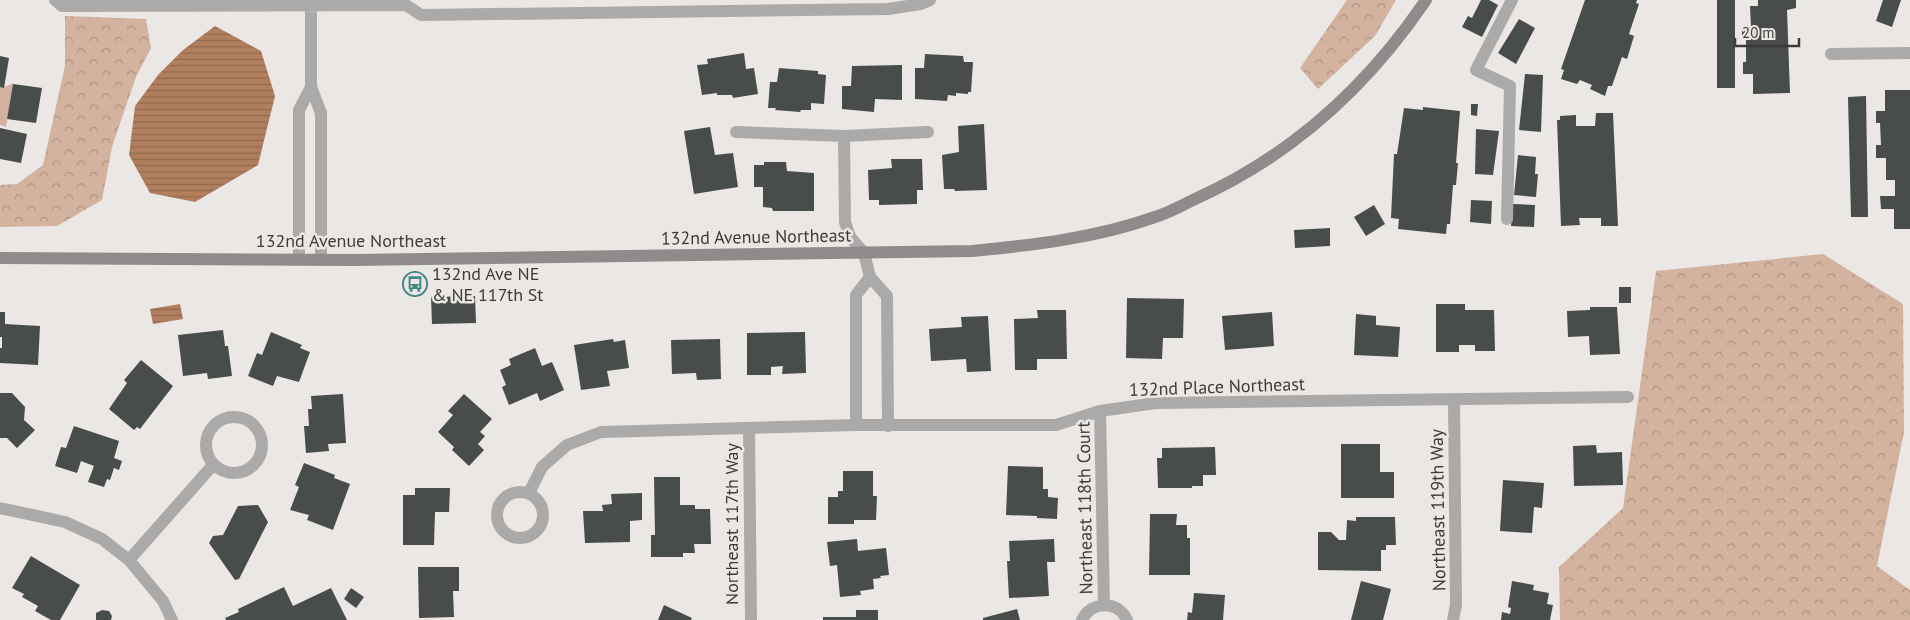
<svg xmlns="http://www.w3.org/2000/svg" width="1910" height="620" viewBox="0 0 1910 620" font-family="'PT Sans',sans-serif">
	<defs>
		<pattern id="forest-crowns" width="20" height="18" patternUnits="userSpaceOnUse" patternTransform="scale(1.25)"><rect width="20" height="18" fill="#d3b39f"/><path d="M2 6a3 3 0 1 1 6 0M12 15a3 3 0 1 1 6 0" fill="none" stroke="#ac9383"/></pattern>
		<pattern id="water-rules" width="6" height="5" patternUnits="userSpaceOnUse" patternTransform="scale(1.25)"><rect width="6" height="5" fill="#b17f5e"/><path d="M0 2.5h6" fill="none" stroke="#91694f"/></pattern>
	</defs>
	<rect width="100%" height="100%" fill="#ebe7e5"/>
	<!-- forest -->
	<path fill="url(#forest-crowns)" d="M1347 0H1396L1375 36 1318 89 1300 68Z
		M65 16 146 19 151 48 136 77 112 147 102 200 57 226 0 227V185L17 184 43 165 65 66Z
		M1823 254 1903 304 1904 432 1877 566 1910 590V620H1560L1559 567 1623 508 1656 271Z"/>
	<!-- park -->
	<path fill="#d3b39f" d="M13 83 6 127 0 125V86L5 87Z"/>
	<!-- water -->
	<path fill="url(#water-rules)" d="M215 26 261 51 275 96 258 165 195 202 150 193 129 155 135 106 158 75 183 50Z
		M180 304 183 319 153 324 150 309Z"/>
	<!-- building -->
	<path fill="#484c4b" d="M1481 0H1489L1498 5 1482 37 1462 27 1468 16 1472 18Z
		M1585 0H1637L1636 3 1639 4 1629 34 1634 36 1627 59 1622 57 1612 86H1608L1605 96 1590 89 1592 85 1580 80 1577 84 1561 79 1564 70 1561 69Z
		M1717 0H1735V88H1717Z
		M1758 0H1796V8L1787 10 1790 93 1753 94V74H1743V62H1746V39H1742V27H1751L1750 6H1758Z
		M1883 0H1901L1892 27 1876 21Z
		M1519 19 1535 28 1516 64 1498 53Z
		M744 53 746 69 754 68 758 94 733 98 732 95H717V93L702 95 697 65 708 64 707 59Z
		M925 54 963 56 964 62H973L971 92H968V94L956 93V96L948 95 947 101 915 99V68H924Z
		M0 56 9 58 4 88 0 87Z
		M902 65V100L875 99 874 112 842 109V86H851L852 66Z
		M779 68 818 71V74L826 75 824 104 811 103V110H801L800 112 775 110 776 108H768L770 82H777Z
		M1525 74 1543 75 1541 132 1519 130Z
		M13 84 42 88 36 123 7 119Z
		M1885 90H1910V229H1894V209H1881L1880 196H1895V180H1886V158H1876V145H1881L1880 123H1876V111H1885Z
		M1866 96 1868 217H1851L1848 97Z
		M1471 104H1478L1477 116 1471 115Z
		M1423 107 1460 111 1456 163H1458L1456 185H1453L1450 224H1447L1446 234 1398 229 1399 219 1391 218 1394 154H1397L1404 108 1423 110Z
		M1596 113H1613L1618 226H1601V218H1579L1580 225 1561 226 1557 120H1560V116L1576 115V126H1595Z
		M984 124 987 190 955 191 954 189H944L942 155 959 152 958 126Z
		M710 127 715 155 733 153 738 187 694 194 684 131Z
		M0 128 27 134 21 163 0 159Z
		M1476 129 1499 131 1493 175 1475 174Z
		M1518 155 1536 157 1535 174H1538L1536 197 1514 195Z
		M891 159H922L923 190H917V204L879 205V200H869L868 170 892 168Z
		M764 162H786L787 171 814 173V211H773L772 208 763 207V187H754V165H764Z
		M1471 200 1492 201 1491 224 1470 222Z
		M1513 204 1535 205 1534 227 1511 226Z
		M1374 205 1385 224 1366 236 1354 217Z
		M1330 228V246L1295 248 1294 230Z
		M1619 287H1631V303H1619Z
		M475 296 476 323 432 324 431 297Z
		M1127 298 1184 299 1183 338H1163L1162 359 1126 358Z
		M1436 304H1465V310H1494L1495 351H1475V345H1459V352H1436Z
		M1590 307H1617L1620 354 1590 355 1589 336 1568 337 1567 311 1590 310Z
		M1037 310H1066L1067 359H1037V370H1015L1014 319 1038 318Z
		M0 312H5V324L40 326 38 365 0 363V348H2V337H0Z
		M1272 312 1274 346 1225 350 1222 316Z
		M1356 314 1376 316V325L1400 327 1398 357 1354 355Z
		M988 316 991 371 967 372 966 359 931 361 929 329 962 327 961 317Z
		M223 330 225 346H228L232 376 208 379 207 373 183 376 178 335Z
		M271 332 302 345 300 348 310 352 299 382 277 376 273 386 248 376 257 353 262 355Z
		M805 332 806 373 782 374 783 366 771 367V375H747V333Z
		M613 339 614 342 625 340 629 368 607 371 610 386 581 390 574 345Z
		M720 339 721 379 697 380 696 373 672 374 671 340Z
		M535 348 542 366 552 362 564 390 540 401 537 393 509 405 502 387 506 385 500 370 511 365 509 359Z
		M141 360 173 386 140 429 137 427 134 430 109 409 127 383 124 380Z
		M0 393H12L25 407 24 420 35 430 17 448 7 438H0Z
		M343 394 346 443 328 444 329 451 306 453 304 426H309L308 409H312L311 396Z
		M464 394 492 419 480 432 485 436 478 444 484 450 469 466 452 450 454 447 438 432 453 415 448 411Z
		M74 426 119 441 114 458 122 461 119 470 114 468 110 480 107 479 104 487 88 482 94 466 81 461 77 473 55 466 61 447 66 448Z
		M1341 444H1380V472H1394V498H1341Z
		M1596 445 1597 453 1622 452 1623 485 1574 486 1573 446Z
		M1215 447 1216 475H1203V486H1192V488H1158L1157 458H1162V448Z
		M304 463 335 475 334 478 350 484 333 530 307 520 309 515 290 510 299 487 295 485Z
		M1008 466 1043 467V489H1048V497L1058 498 1057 519 1037 518V516L1006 515Z
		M843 471H873V496H877L876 520H854V524H828V497H838V491H843Z
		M654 477H680V505H695V509H710L711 544H694L695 553H683V557H651V535H655Z
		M1503 480 1544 483 1542 508 1534 507 1532 533 1500 531Z
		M415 488H450L449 512H435L434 545H403V495H415Z
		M642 493V520L630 521V542L585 543 583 511H603L602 505 612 504 611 494Z
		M258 505 268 522 239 579 235 580 209 543 213 536 223 535 238 506Z
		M1150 514H1177L1176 525H1187V538H1190V575H1149Z
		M1356 517H1395L1396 545H1386V550H1381V571L1318 570V532H1331L1339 540H1346L1347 520 1356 521Z
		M857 539 858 551 886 548 889 575 880 576 881 578 873 579 874 589 860 591 861 595 840 597 837 565 830 566 827 542Z
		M1054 539 1055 562H1047L1049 596 1009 598 1007 561H1010L1009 541Z
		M31 556 80 585 60 620H51L35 611 38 606 22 597 24 594 12 588Z
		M418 567H459V591H453L454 617 419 618Z
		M1361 581 1391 589 1383 620H1351Z
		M1512 581 1534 585 1533 590 1549 593 1547 604 1553 605 1550 620H1501L1502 612 1510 614 1511 608 1508 607Z
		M284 587 293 606 331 588 347 620H226L225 618 239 612 238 609Z
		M351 588 364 597 356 608 344 599Z
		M1194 593 1225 595 1223 620H1187L1188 612 1192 613Z
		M664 605 692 618 691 620H658Z
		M1017 609 1020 620H983V618Z
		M102 610 109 611 112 616 111 620H96V613Z
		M856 610H878V620H823V617H856Z"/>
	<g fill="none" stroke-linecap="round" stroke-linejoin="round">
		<!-- street -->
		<path stroke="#abaaa9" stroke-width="12" d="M55 0 62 6 406 5 421 15 888 9 921 4 930 0
			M1831 54 1910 53
			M311 87V0
			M736 132 844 136 928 132
			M844 136 845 222 850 237 864 253 870 277 887 296 888 426
			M1507 219 1510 86 1476 70 1512 0
			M299 259V110L311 87 321 113V260
			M1100 411 1104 605
			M206 445a28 28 0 1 1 56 0a28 28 0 1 1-56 0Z
			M856 425V295L870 277
			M749 429 751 620
			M497 515a23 23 0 1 1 46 0a23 23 0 1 1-46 0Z
			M529 493 542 467 567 445 601 432 856 425H1056L1100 411 1156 403 1628 397
			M0 508 65 522 102 539 129 560
			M172 620 163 601 129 560 213 465
			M1082 620C1091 601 1118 600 1127 620
			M1453 620 1456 605 1454 400"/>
		<!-- secondary -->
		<path stroke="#8e8b8a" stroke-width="12" d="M0 258 354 260 972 251C1034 245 1096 238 1155 217 1168 213 1181 206 1193 200 1290 157 1367 87 1426 0"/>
	</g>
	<!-- icons -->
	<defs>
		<symbol id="bus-ring" viewBox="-11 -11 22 22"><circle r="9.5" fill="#ebe7e5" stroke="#3f8680" stroke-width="1.5"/><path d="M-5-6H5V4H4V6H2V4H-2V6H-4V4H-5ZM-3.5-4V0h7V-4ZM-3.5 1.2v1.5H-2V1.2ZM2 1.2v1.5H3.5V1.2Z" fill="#3f8680"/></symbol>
	</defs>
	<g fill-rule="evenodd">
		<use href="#bus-ring" x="401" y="270" width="28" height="28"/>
	</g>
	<g text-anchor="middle" stroke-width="5" stroke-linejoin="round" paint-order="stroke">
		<!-- street labels -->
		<g font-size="18" fill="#3c3b3a" stroke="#ebe7e5">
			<text transform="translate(756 237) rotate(-1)" y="6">132nd Avenue Northeast</text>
			<text x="351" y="247">132nd Avenue Northeast</text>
			<text transform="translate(1217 387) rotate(-2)" y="6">132nd Place Northeast</text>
			<text transform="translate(1085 508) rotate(-91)" y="6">Northeast 118th Court</text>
			<text transform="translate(1438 510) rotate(-91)" y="6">Northeast 119th Way</text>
			<text transform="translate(732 524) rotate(-90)" y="6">Northeast 117th Way</text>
		</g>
		<!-- poi labels -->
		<g font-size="18" fill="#3c3b3a" stroke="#ebe7e5" text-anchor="start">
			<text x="432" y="280">132nd Ave NE<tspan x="432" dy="21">&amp; NE 117th St</tspan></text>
		</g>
	</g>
	<!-- scale -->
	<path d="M1735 38v8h64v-8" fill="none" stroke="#3c3b3a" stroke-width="2.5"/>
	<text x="1742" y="38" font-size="15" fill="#3c3b3a" stroke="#ebe7e5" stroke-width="4" paint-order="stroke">20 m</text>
</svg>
